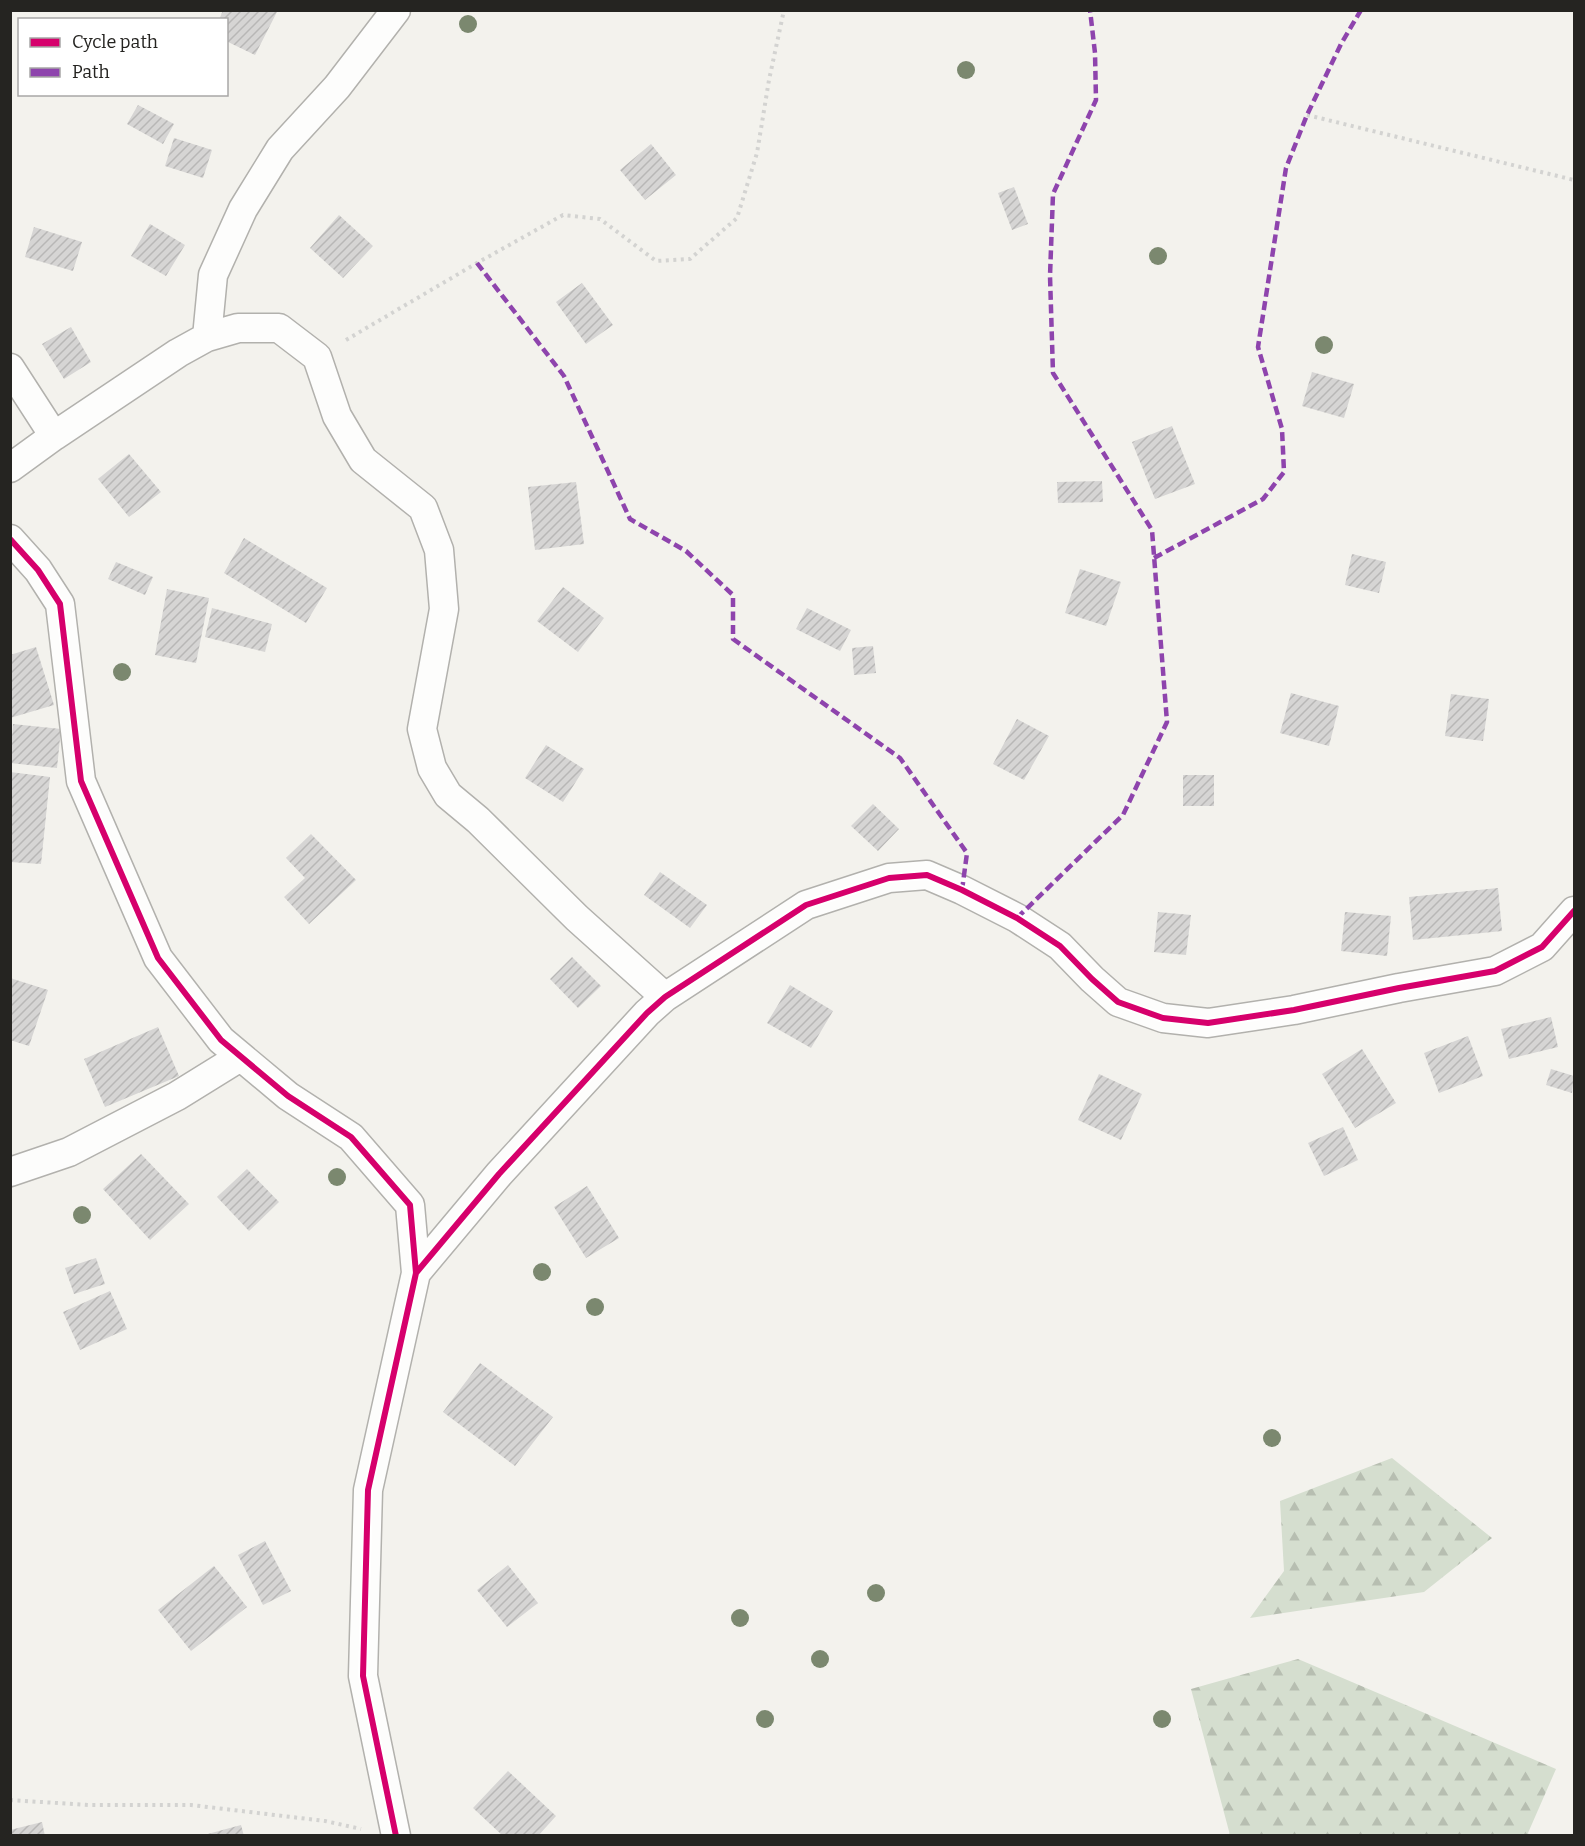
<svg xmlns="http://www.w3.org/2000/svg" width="1585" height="1846" viewBox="0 0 1585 1846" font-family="Bitter,serif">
	<defs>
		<pattern id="forest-firs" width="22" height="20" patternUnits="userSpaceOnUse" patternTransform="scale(1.5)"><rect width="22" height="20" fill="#d5decf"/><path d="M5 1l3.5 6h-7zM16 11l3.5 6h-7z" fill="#b7beb1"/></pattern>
		<pattern id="building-hatch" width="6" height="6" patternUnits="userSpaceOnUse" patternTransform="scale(1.5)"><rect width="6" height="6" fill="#d6d5d4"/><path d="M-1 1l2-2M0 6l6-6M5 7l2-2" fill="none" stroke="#b8b7b6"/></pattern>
	</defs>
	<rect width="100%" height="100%" fill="#f3f2ed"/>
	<!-- forest -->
	<path fill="url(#forest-firs)" d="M1392 1458 1492 1538 1424 1592 1250 1618 1284 1571 1280 1501Z
		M1298 1659 1556 1769 1528 1833 1529 1835H1230L1191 1689Z"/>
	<!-- building -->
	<path fill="url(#building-hatch)" d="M223 10H278L255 55 226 41V20H219Z
		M138 105 174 124 163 144 127 124Z
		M174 138 212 150 203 178 165 166Z
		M651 144 676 175 645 200 620 170Z
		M1014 187 1028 224 1012 230 998 193Z
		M339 215 373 246 343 278 310 248Z
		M150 224 185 245 166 276 131 256Z
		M34 227 82 242 73 271 25 257Z
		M582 283 613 325 586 344 556 302Z
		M71 327 91 362 64 379 42 344Z
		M1312 372 1354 384 1344 418 1302 406Z
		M1172 426 1195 484 1155 499 1132 442Z
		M129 454 161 492 129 517 98 479Z
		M1102 481 1103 502 1058 503 1057 482Z
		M576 482 584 544 535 550 528 487Z
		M244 538 327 588 306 623 224 573Z
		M1352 554 1386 562 1379 593 1345 585Z
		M116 562 153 577 145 595 108 579Z
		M1080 569 1121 582 1106 626 1065 613Z
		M563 587 604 618 578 652 537 621Z
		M167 589 209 598 196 663 155 655Z
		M212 608 272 624 265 652 205 637Z
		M807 608 851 630 840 651 796 629Z
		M873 646 876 673 854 675 852 648Z
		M36 647 54 705 10 718V655Z
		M1291 693 1339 706 1329 746 1280 733Z
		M1451 694 1489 699 1483 741 1445 736Z
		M1017 719 1049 736 1024 780 993 764Z
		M13 724 61 729 57 768 10 763Z
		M546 745 584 769 563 802 525 778Z
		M10 772 50 777 41 864 10 862Z
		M1183 775H1214V806H1183Z
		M873 804 899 829 878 851 851 826Z
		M311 834 356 880 309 924 284 897 305 878 286 858Z
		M660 872 707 905 690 928 644 895Z
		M1498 888 1502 931 1413 940 1409 897Z
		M1158 912 1191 915 1186 955 1154 952Z
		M1345 912 1391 916 1387 956 1341 951Z
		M572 957 601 986 578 1008 550 979Z
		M10 978 48 990 29 1046 10 1040Z
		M790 985 833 1011 811 1048 767 1023Z
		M1551 1017 1558 1047 1509 1059 1501 1029Z
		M158 1027 179 1076 105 1107 84 1059Z
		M1468 1036 1483 1076 1439 1093 1424 1053Z
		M1362 1049 1396 1103 1355 1128 1322 1074Z
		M1551 1069 1574 1076 1572 1093 1546 1085Z
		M1099 1074 1142 1094 1121 1140 1078 1120Z
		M1343 1127 1358 1160 1324 1176 1308 1143Z
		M141 1154 189 1204 150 1240 103 1189Z
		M247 1169 279 1202 249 1231 217 1197Z
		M587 1186 619 1238 586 1258 554 1207Z
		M96 1258 105 1284 74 1294 65 1268Z
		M110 1291 127 1329 80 1350 63 1312Z
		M480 1363 553 1417 515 1466 443 1412Z
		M265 1541 291 1591 263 1605 238 1555Z
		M508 1565 538 1603 507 1627 477 1590Z
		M214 1566 247 1607 191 1651 158 1610Z
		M508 1771 556 1816 538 1836H503L473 1808Z
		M42 1822 45 1836H10V1830Z
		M241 1825 244 1836H204V1835Z"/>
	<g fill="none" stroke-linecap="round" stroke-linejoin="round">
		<defs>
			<path id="minor" d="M207 337 213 275 243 209 280 149 337 87 396 10
				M10 368 54 436
				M10 468 54 436 178 353 207 337 238 328H279L317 357 337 416 363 460 423 508 439 550 444 609 422 729 432 768 448 795 478 820 577 918 665 997
				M10 539 38 570 60 604 81 781 158 958 221 1040 288 1096 351 1137 410 1205 416 1273 368 1490 363 1676 396 1836
				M10 1172 69 1152 177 1096 240 1057
				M416 1273 499 1174 647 1013 665 997 806 905 889 878 927 875 962 890 1017 918 1060 946 1092 979 1118 1002 1163 1018 1208 1023 1294 1010 1399 988 1495 971 1542 947 1574 911"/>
		</defs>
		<!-- minor casing -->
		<use href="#minor" stroke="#b2b1ad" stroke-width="31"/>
		<!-- path -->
		<path stroke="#d3d3d1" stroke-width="4" stroke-dasharray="3 4.5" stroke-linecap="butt" d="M1307 115 1574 180
			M346 340 477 263 563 215 600 219 656 261 690 259 737 218 757 153 769 80 784 10
			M10 1800 88 1805H191L325 1821 361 1829"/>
		<!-- minor -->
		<use href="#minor" stroke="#fdfdfc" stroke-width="28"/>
		<!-- quiet -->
		<path stroke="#8e44ad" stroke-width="4.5" stroke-dasharray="9 4.5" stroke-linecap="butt" d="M477 263 564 376 630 519 686 551 733 595V639L900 758 967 853 962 890
			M1154 558 1263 499 1284 472 1282 429 1258 347 1286 168 1307 115 1341 44 1361 10
			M1017 918 1123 815 1167 722 1152 530 1053 373 1050 276 1053 194 1096 100 1095 53 1090 10"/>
		<defs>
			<path id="cycleway" d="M10 539 38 570 60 604 81 781 158 958 221 1040 288 1096 351 1137 410 1205 416 1273 368 1490 363 1676 396 1836
				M416 1273 499 1174 647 1013 665 997 806 905 889 878 927 875 962 890 1017 918 1060 946 1092 979 1118 1002 1163 1018 1208 1023 1294 1010 1399 988 1495 971 1542 947 1574 911"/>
		</defs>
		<!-- cycleway casing -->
		<use href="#cycleway" stroke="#fff" stroke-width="10"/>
		<!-- cycleway -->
		<use href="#cycleway" stroke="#d6006c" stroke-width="6"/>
	</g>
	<!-- trees -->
	<g fill="#7b886f">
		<circle cx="468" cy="24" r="9"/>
		<circle cx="966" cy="70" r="9"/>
		<circle cx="1158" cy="256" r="9"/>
		<circle cx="1324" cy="345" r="9"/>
		<circle cx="122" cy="672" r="9"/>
		<circle cx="337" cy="1177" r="9"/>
		<circle cx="82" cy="1215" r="9"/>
		<circle cx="542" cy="1272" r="9"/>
		<circle cx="595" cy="1307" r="9"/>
		<circle cx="1272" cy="1438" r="9"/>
		<circle cx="876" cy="1593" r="9"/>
		<circle cx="740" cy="1618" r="9"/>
		<circle cx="820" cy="1659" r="9"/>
		<circle cx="765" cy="1719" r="9"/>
		<circle cx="1162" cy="1719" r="9"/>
	</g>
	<!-- border -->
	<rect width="1585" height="1846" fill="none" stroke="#252421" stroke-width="24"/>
	<!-- legend -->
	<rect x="18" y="18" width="210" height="78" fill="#ffffff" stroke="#a8a7a6" stroke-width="1.5"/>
	<rect x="30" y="38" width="30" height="9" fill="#d6006c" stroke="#a8a7a6" stroke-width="1.5"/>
	<text x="72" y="48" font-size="18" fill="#252421">Cycle path</text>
	<rect x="30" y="68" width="30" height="9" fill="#8e44ad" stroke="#a8a7a6" stroke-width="1.5"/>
	<text x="72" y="78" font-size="18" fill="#252421">Path</text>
</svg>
